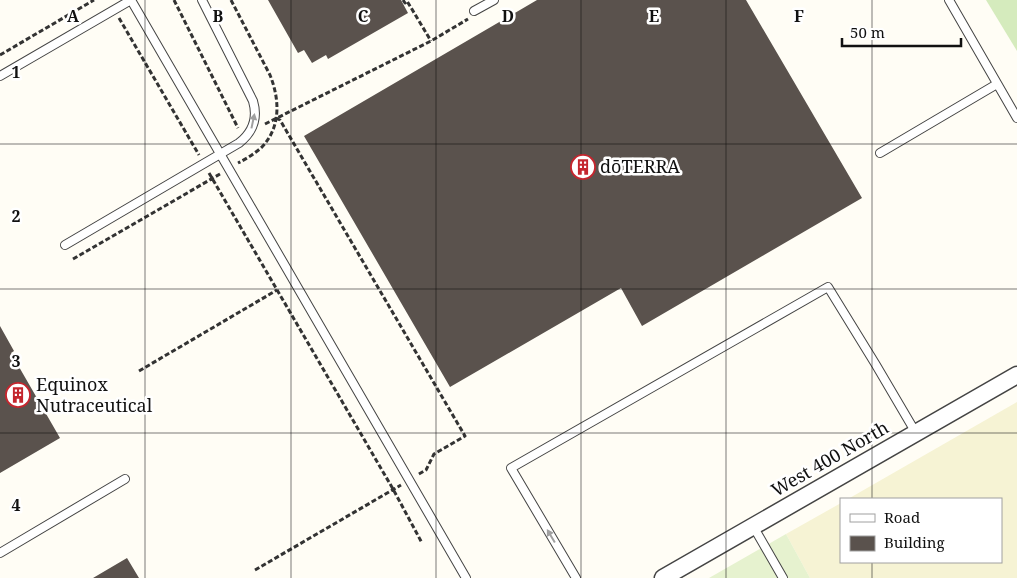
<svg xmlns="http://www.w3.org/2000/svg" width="1017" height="578" viewBox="0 0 1017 578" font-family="'Noto Serif',serif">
	<rect width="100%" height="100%" fill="#fffdf5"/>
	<!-- farmland -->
	<path fill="#f6f3d4" d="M1017 402V578H810L786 534 841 503V562H1001V499H848Z"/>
	<!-- green -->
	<path fill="#d5ebbd" d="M986 0H1017V51Z"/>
	<!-- pitch -->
	<path fill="#e6f2cf" d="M786 534 810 578H709Z"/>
	<!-- building -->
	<path fill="#5a524d" d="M268 0H401L408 13 328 59 326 55 312 63 304 50 298 53Z
		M537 0H746L862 198 642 326 621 288 450 387 304 136Z
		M0 326 14 351 11 353 60 438 0 473Z
		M127 558 139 578H93Z"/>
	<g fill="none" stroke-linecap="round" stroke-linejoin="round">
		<defs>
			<path id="service" d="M131 0 466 578
				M949 0 1017 118
				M474 11 494 0
				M0 76 131 0
				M880 153 997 84
				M65 245 239 143C253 132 258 118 253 101L202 0
				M753 526 783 578
				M0 553 125 479
				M576 578 511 468 828 287 876 365 916 433"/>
			<path id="minor" d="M663 578 1017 375"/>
		</defs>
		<!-- service casing -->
		<use href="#service" stroke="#444" stroke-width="10"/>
		<!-- minor casing -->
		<use href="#minor" stroke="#444" stroke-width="19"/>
		<!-- path -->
		<path stroke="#333" stroke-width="3" stroke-dasharray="5 2.5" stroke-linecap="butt" d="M174 0 238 128
			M231 0 270 75C280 100 281 128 261 148 254 154 246 159 238 163
			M403 0 405 3 407 1 431 41
			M119 18 199 155
			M0 55 94 0
			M276 118 280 120 465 436 434 454 426 470 417 475
			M265 124 431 41 468 19
			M209 173 393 489 422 543
			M73 259 220 174
			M139 371 277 290
			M255 570 401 485"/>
		<!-- service -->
		<use href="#service" stroke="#fff" stroke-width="8"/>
		<!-- minor -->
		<use href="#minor" stroke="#fff" stroke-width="16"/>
	</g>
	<!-- one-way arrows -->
	<defs><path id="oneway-solid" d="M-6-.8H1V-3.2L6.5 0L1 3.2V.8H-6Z" transform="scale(1.25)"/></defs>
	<g fill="#a0a0a0">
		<use href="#oneway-solid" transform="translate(253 121) rotate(-78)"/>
		<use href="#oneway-solid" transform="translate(551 536) rotate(-121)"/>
	</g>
	<!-- grid -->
	<path fill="none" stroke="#111" stroke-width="1" stroke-opacity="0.55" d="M145 0V578M291 0V578M436 0V578M581 0V578M726 0V578M872 0V499M0 144H1017M0 289H1017M0 433H1017M872 562V578"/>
	<!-- icons -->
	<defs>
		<symbol id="building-ring" viewBox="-11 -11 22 22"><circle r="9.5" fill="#fff" stroke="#c4262e" stroke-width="1.5"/><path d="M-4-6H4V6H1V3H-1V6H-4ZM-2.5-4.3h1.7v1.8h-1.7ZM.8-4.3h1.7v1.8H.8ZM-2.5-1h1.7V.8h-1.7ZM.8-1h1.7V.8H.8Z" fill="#c4262e"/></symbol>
	</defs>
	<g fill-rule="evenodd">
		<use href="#building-ring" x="569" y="153" width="28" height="28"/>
		<use href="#building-ring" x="4" y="381" width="28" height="28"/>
	</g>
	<g text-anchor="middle" stroke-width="5" stroke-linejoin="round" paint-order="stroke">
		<!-- poi labels -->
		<g font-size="18" fill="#111" stroke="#fff" text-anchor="start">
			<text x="600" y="173">dōTERRA</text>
			<text x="36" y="391">Equinox<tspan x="36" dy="21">Nutraceutical</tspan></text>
		</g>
		<!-- street labels -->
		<g font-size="18" fill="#111" stroke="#fff">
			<text transform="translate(830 459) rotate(-30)" y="6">West 400 North</text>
		</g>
	</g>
	<g font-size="16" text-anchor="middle" font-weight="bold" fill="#111" stroke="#fff" stroke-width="5" stroke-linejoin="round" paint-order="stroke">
		<text x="73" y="22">A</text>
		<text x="218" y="22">B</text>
		<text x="363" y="22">C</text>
		<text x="508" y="22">D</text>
		<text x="654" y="22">E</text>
		<text x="799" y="22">F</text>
		<text x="16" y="78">1</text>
		<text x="16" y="222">2</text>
		<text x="16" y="367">3</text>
		<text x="16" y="511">4</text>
	</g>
	<!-- legend -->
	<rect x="840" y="498" width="162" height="65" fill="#ffffff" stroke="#a0a0a0"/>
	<rect x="850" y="514" width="25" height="8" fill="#ffffff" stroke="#a0a0a0"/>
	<text x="884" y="523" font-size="15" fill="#111111">Road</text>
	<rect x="850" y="536" width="25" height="15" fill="#5a524d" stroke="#a0a0a0"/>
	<text x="884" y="548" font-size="15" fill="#111111">Building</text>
	<!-- scale -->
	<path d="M842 38v8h119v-8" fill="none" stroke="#111111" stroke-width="2.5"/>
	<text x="850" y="38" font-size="15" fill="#111111" stroke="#ffffff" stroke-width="4" paint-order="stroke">50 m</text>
</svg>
